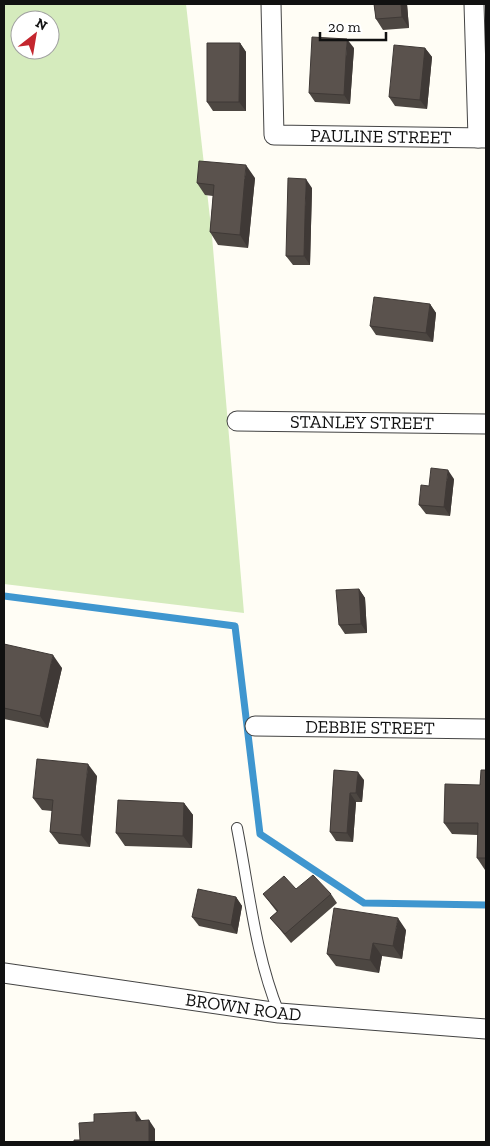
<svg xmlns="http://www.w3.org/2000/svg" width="490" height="1146" viewBox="0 0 490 1146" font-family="'Zilla Slab',serif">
	<rect width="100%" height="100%" fill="#fffdf5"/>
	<!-- grass -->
	<path fill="#d5ebbd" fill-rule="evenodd" d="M4 4H186L212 236 244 613 4 584ZM20 20H50V50H20Z"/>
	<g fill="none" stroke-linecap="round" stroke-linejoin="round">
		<!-- stream -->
		<path stroke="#3f96cf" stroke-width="7" d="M4 596 235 626 260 834 364 903 486 905"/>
		<defs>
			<path id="lane" d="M237 828C249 889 255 954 279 1013"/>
			<g id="street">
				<path id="s1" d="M271 4 274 135 486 138"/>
				<path d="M474 4 478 138"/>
				<path id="s2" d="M237 421 486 424"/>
				<path id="s3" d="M255 726 486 729"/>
				<path id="s4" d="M4 973 279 1013 486 1029"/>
			</g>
		</defs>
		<!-- lane casing -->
		<use href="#lane" stroke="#444" stroke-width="12"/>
		<!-- street casing -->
		<use href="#street" stroke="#444" stroke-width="21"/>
		<!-- lane -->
		<use href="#lane" stroke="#fff" stroke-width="10"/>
		<!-- street -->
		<use href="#street" stroke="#fff" stroke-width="19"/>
	</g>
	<!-- wall -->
	<path fill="#4d4742" d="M374 4H407L409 28 383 30 376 19Z
		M240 43 246 52V111H213L207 102Z
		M354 48 350 104 315 102 309 93Z
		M425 48 432 57 427 109 395 106 389 97Z
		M255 178 248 248 218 245 210 232 213 196 205 195 197 183Z
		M312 188 310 265H293L286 256Z
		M430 304 436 313 433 342 376 335 370 326Z
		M454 479 450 516 426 514 419 505 429 486Z
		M359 589 365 598 367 633 345 634 339 625Z
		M4 644 62 668 48 728 4 719Z
		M334 770 364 780 362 802H356L353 842 336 841 330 832Z
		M486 770V870H485L477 858 478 835 452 834 444 823 480 785Z
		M97 776 90 847 59 844 50 832 52 811 42 810 33 798Z
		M184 803 193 815 192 848 125 846 116 833Z
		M296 889 331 894 337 903 291 943 277 926 270 918 277 912 263 894Z
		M236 897 242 906 237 934 199 926 192 917Z
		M406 930 402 959 382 956 379 973 336 966 327 954Z"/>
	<!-- shaded-wall -->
	<path fill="#3f3936" d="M401 4H407L409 28 402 17Z
		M347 39 354 48 350 104 344 95Z
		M240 43 246 52V111L239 102Z
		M425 48 432 57 427 109 420 100Z
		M246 165 255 178 248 248 240 235Z
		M306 179 312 188 310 265 304 256Z
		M430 304 436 313 433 342 426 333Z
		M448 470 454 479 450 516 444 507Z
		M359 589 365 598 367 633 361 624Z
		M53 655 62 668 48 728 40 716Z
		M88 764 97 776 90 847 81 835Z
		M358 772 364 780 362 802 356 793Z
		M350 793 356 802 353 842 347 833Z
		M184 803 193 815 192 848 183 836Z
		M236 897 242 906 237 934 231 925Z
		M398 918 406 930 402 959 393 946Z
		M373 943 382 956 379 973 370 960Z
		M136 1112 142 1121H136Z
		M149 1120 155 1129V1142H149Z"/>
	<!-- building -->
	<path fill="#5a524d" stroke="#3f3936" d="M374 4H401L402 17 376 19Z
		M312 37 347 39 344 95 309 93Z
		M207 43H240L239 102H207Z
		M394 45 425 48 420 100 389 97Z
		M199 161 246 165 240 235 210 232 214 185 197 183Z
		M288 178 306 179 304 256H286Z
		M374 297 430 304 426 333 370 326Z
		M431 468 448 470 444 507 419 505 421 485 429 486Z
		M359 589 361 624 339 625 336 590Z
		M4 644 53 655 40 716 4 708Z
		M37 759 88 764 81 835 50 832 53 800 33 798Z
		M334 770 358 772 356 793H350L347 833 330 832Z
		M481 770H486V858H477L478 823H444L445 784 480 785Z
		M118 800 184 803 183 836 116 833Z
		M313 875 331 894 285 934 270 918 278 911 263 894 284 876 296 889Z
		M198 889 236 897 231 925 192 917Z
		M334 908 398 918 393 946 373 943 370 960 327 954Z
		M136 1112V1121L149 1120V1142H74V1140H80L79 1123 94 1122V1114Z"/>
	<g text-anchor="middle" stroke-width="5" stroke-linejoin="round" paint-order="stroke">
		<!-- street labels -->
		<g font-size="18" fill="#111" stroke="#fff">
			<text dy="6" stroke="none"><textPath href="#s1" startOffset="238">PAULINE STREET</textPath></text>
			<text dy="6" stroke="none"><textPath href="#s2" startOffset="125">STANLEY STREET</textPath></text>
			<text dy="6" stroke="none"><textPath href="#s3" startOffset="115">DEBBIE STREET</textPath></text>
			<text dy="6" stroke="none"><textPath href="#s4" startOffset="242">BROWN ROAD</textPath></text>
		</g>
	</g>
	<!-- border -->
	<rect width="490" height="1146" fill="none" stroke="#111111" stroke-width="10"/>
	<!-- north arrow -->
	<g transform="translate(35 35) rotate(31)"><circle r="24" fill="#ffffff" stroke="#a0a0a0"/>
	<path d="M0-4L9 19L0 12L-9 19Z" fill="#c4262e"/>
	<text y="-8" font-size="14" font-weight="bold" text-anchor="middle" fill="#111111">N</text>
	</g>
	<!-- scale -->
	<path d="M320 32v8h66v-8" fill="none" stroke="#111111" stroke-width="2.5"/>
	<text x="328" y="32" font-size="15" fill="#111111" stroke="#ffffff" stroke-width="4" paint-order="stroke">20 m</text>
</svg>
